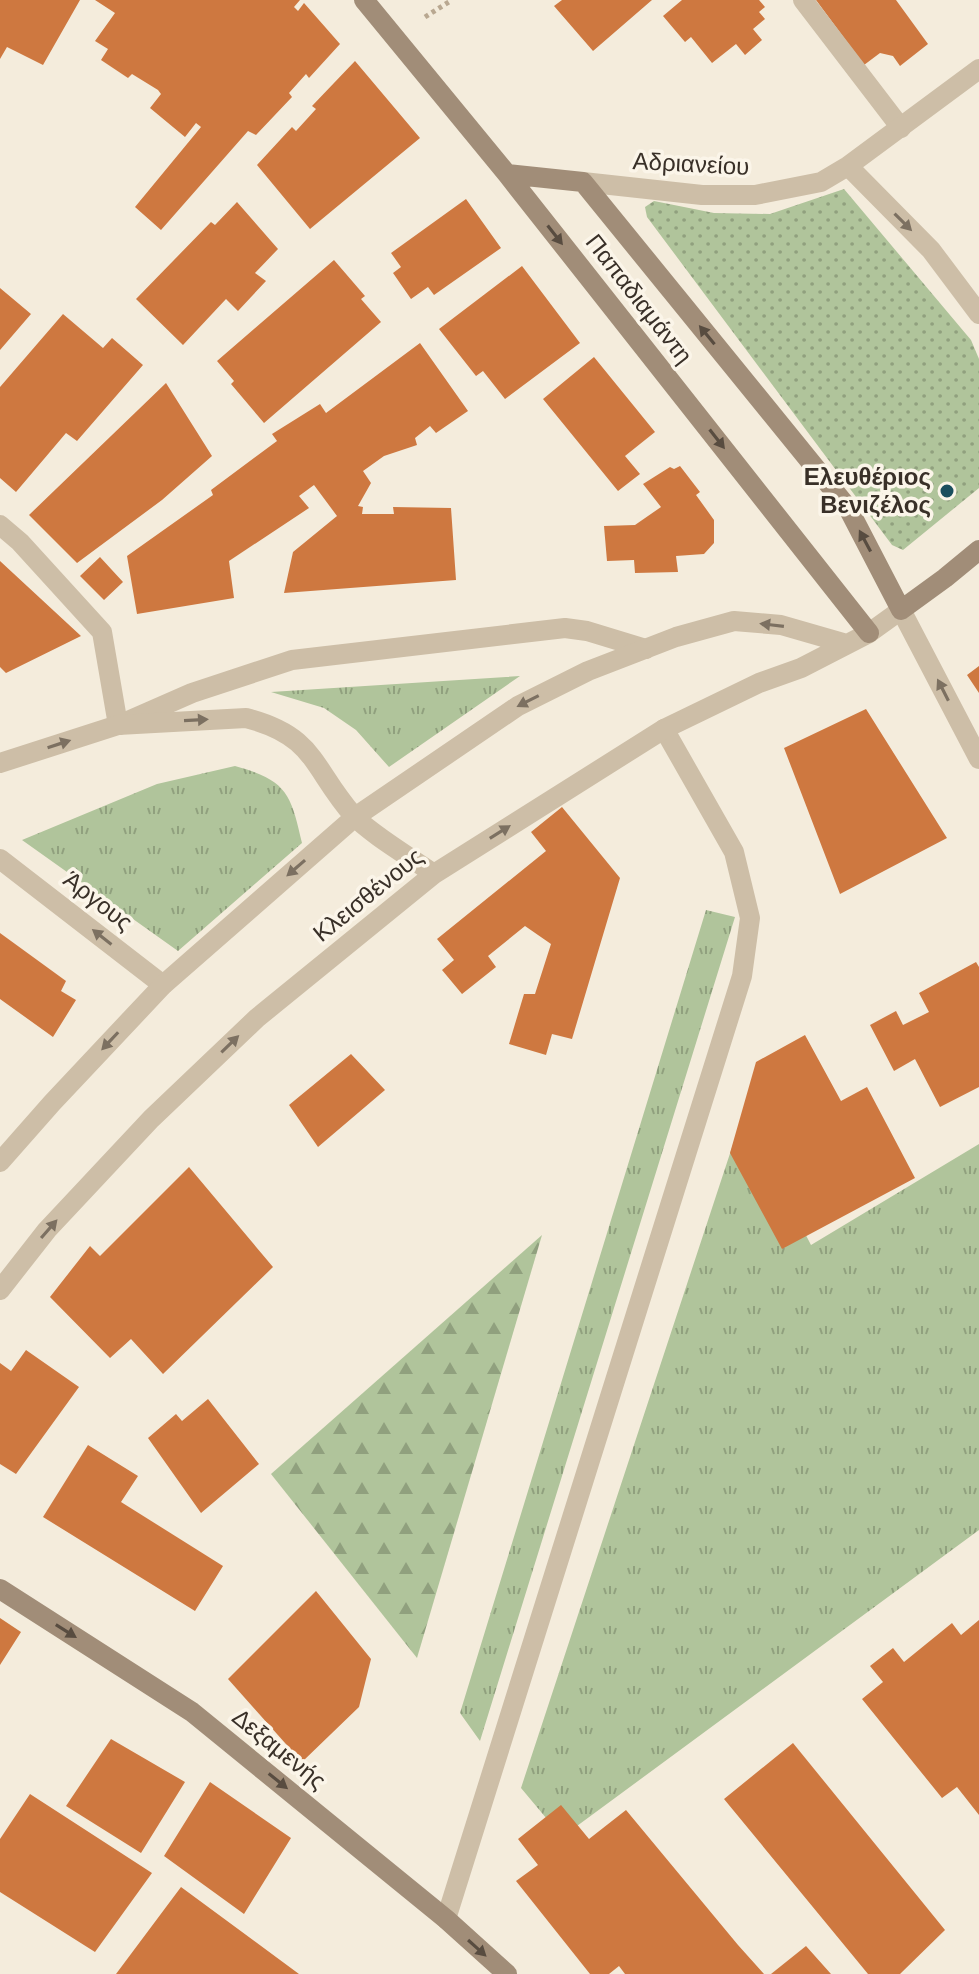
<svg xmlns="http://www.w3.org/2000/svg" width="979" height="1974" viewBox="0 0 979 1974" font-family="Helvetica,sans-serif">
	<defs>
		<pattern id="grass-tufts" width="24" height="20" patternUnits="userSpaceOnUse" patternTransform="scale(2)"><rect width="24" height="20" fill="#b0c49b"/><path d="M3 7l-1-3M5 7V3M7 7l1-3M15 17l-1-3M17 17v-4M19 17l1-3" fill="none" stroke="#90a07e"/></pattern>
		<pattern id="forest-firs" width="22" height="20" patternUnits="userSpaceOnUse" patternTransform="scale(2)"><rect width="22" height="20" fill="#b0c49b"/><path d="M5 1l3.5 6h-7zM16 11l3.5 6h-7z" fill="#90a07e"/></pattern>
		<pattern id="garden-dots" width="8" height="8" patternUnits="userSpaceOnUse" patternTransform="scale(2)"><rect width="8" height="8" fill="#b0c49b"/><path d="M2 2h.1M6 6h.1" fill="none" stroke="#90a07e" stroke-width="1.8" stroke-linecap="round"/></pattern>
	</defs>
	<rect width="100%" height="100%" fill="#f4ecdc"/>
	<!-- grass -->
	<path fill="url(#grass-tufts)" d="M520 676 389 767 356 730 324 708 271 692Z
		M235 766C287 780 291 794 302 843L178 951 22 840 157 784Z
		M706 910 735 917 480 1741 460 1713Z
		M743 1114 811 1245 979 1144V1530L562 1837 521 1788Z"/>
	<!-- forest -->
	<path fill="url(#forest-firs)" d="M542 1235 417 1658 271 1474Z"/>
	<!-- garden -->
	<path fill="url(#garden-dots)" d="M844 189 971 340 979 359V488L903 550 892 545 647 217 645 207 654 201 714 213 770 214Z"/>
	<!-- building -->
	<path fill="#ce7840" d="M0 0H80L43 65 7 47 0 59Z
		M95 0H300L294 7 298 11 304 3 340 44 309 78 306 74 289 93 292 97 256 135 248 131 161 230 135 207 201 127 196 123 185 137 150 108 161 94 158 90 132 74 128 78 101 60 108 49 95 41 115 13Z
		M562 0H652L593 51 554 6Z
		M682 0H759L765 7 759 12 765 19 753 29 762 40 745 55 736 44 712 63 691 37 685 42 663 16Z
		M816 0H896L928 44 900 66 893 56 880 53 864 65Z
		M355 61 420 138 310 229 257 165 292 127 296 131 316 109 312 106Z
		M466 199 501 248 434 295 428 287 411 299 393 273 401 267 391 253Z
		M237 202 278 249 255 273 266 281 238 311 226 299 183 345 136 299 211 222 215 225Z
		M334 260 365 296 361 299 381 322 264 423 231 384 234 381 217 361Z
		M522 266 580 343 505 399 483 371 476 376 439 329Z
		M0 288 31 314 0 350Z
		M63 314 103 348 112 338 143 365 77 441 66 433 16 492 0 478V387Z
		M420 343 468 411 436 433 430 426 415 438 417 445 384 456 363 471 371 483 358 506 363 507 362 514H394L393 507 451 508 456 580 284 593 293 552 337 516 314 485 299 496 309 508 229 561 234 598 137 614 127 556 213 495 211 490 277 441 272 434 320 404 326 413Z
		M594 357 655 432 625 456 640 474 618 491 543 399Z
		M166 383 212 456 162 500 77 563 29 515Z
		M680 466 700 492 696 495 714 520V543L704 554 676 556 678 572 635 573 634 560 607 561 604 526 635 525 661 507 643 484 670 467 674 469Z
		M100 557 123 582 104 600 80 576Z
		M0 561 81 636 6 673 0 667Z
		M979 666V693L967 675Z
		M866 709 947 838 840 894 784 748Z
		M562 807 620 878 572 1039 552 1034 546 1055 509 1044 524 994H535L551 944 525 926 488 956 496 967 462 994 442 970 454 960 437 939 546 851 531 832Z
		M0 933 66 981 61 991 76 1000 53 1037 0 999Z
		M976 962 979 967V1087L940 1107 915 1059 894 1071 870 1025 896 1011 903 1025 929 1012 919 993Z
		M805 1035 841 1101 867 1087 915 1178 782 1249 730 1153 756 1062Z
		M351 1054 385 1090 318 1147 289 1105Z
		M189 1167 273 1267 163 1374 131 1339 110 1358 50 1297 90 1246 100 1256Z
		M26 1350 79 1387 16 1474 0 1464V1363L11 1371Z
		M208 1399 259 1464 201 1513 148 1438 176 1414 182 1421Z
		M88 1445 138 1476 121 1502 223 1566 195 1611 43 1517Z
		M316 1591 371 1659 359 1707 302 1762 228 1679Z
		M0 1618 21 1632 0 1665Z
		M979 1620V1815L957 1787 942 1798 862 1699 883 1682 870 1666 893 1648 904 1662 952 1623 961 1635Z
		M111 1739 185 1782 141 1853 66 1806Z
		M793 1743 945 1930 900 1974H868L724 1799Z
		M210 1782 291 1838 244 1914 164 1856Z
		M30 1794 152 1873 95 1952 0 1892V1839Z
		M561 1805 589 1839 626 1810 738 1945 764 1974H625L619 1966 609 1974H590L516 1881 538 1865 518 1839Z
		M181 1887 299 1974H116Z
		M806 1946 831 1974H771Z"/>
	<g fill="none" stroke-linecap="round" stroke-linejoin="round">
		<!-- path -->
		<path stroke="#b9a891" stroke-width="5" stroke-dasharray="4 4" stroke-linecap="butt" d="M425 17 452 0"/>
		<!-- service -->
		<path stroke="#cdbea7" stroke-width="20" d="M803 0 901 128"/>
		<!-- pedestrian -->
		<path stroke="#cdbea7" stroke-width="20" d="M119 725 192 693 292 660 565 628 587 631 646 649"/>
		<!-- minor -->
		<path stroke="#cdbea7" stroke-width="20" d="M848 166 931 250 979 314
			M583 182 702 195H755L821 182 848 166 979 69
			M0 525 20 542 102 632 118 725
			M901 610 979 759
			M0 859 163 985
			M446 1919 742 976 750 918 734 852 664 729"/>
		<!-- tertiary -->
		<path stroke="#cdbea7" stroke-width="20" d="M0 763 118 725 246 718C316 736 312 768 353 815 369 833 413 859 434 874
			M0 1162 52 1103 163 985 355 817 518 706 588 671 676 637 734 621 781 625 847 644
			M0 1290 47 1230 151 1119 257 1018 434 874 664 729 759 683 801 668 869 633 901 610"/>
		<!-- secondary -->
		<path stroke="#a18d78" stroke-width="20" d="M364 0 507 174 869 633
			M507 174 583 182 848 508 901 610 945 578 979 550
			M0 1589 192 1712 446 1919 507 1974"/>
	</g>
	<!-- one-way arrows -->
	<defs><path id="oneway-solid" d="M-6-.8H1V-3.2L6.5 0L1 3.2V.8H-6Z" transform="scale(2)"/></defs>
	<g fill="#7c7061">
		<use href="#oneway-solid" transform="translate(903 222) rotate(45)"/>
		<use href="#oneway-solid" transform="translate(772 625) rotate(-173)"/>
		<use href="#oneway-solid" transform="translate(943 690) rotate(-117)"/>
		<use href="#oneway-solid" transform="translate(528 701) rotate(153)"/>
		<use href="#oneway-solid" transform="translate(196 720) rotate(-3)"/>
		<use href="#oneway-solid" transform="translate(59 744) rotate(-18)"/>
		<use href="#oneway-solid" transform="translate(500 832) rotate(-32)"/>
		<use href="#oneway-solid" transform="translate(296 868) rotate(139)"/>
		<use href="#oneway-solid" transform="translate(102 937) rotate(-142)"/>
		<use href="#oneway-solid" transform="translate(110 1041) rotate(133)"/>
		<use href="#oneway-solid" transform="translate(230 1044) rotate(-44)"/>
		<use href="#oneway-solid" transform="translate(49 1229) rotate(-49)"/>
	</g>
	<g fill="#584c40">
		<use href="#oneway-solid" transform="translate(555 235) rotate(52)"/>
		<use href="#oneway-solid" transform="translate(707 335) rotate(-129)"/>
		<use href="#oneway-solid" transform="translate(717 439) rotate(52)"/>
		<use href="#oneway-solid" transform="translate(865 541) rotate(-118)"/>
		<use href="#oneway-solid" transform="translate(66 1631) rotate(32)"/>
		<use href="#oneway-solid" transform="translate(278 1781) rotate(39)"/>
		<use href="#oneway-solid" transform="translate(477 1948) rotate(42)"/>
	</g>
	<!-- markers -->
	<circle fill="#1b4f5e" stroke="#fbf5e9" stroke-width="3" cx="947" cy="491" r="8"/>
	<g text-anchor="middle" stroke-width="7" stroke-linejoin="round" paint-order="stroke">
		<!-- street labels -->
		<g font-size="24" fill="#393028" stroke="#fbf5e9">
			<text transform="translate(691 164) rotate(3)" y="8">Αδριανείου</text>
			<text transform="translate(639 299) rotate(52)" y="8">Παπαδιαμάντη</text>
			<text transform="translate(368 895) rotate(-39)" y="8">Κλεισθένους</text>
			<text transform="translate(98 901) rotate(38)" y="8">Άργους</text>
			<text transform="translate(279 1749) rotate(39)" y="8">Δεξαμενής</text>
		</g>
		<!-- poi labels -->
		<g font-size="24" font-weight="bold" fill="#393028" stroke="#fbf5e9" text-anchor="end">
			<text x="931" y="485">Ελευθέριος<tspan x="931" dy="28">Βενιζέλος</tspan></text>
		</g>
	</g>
</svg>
